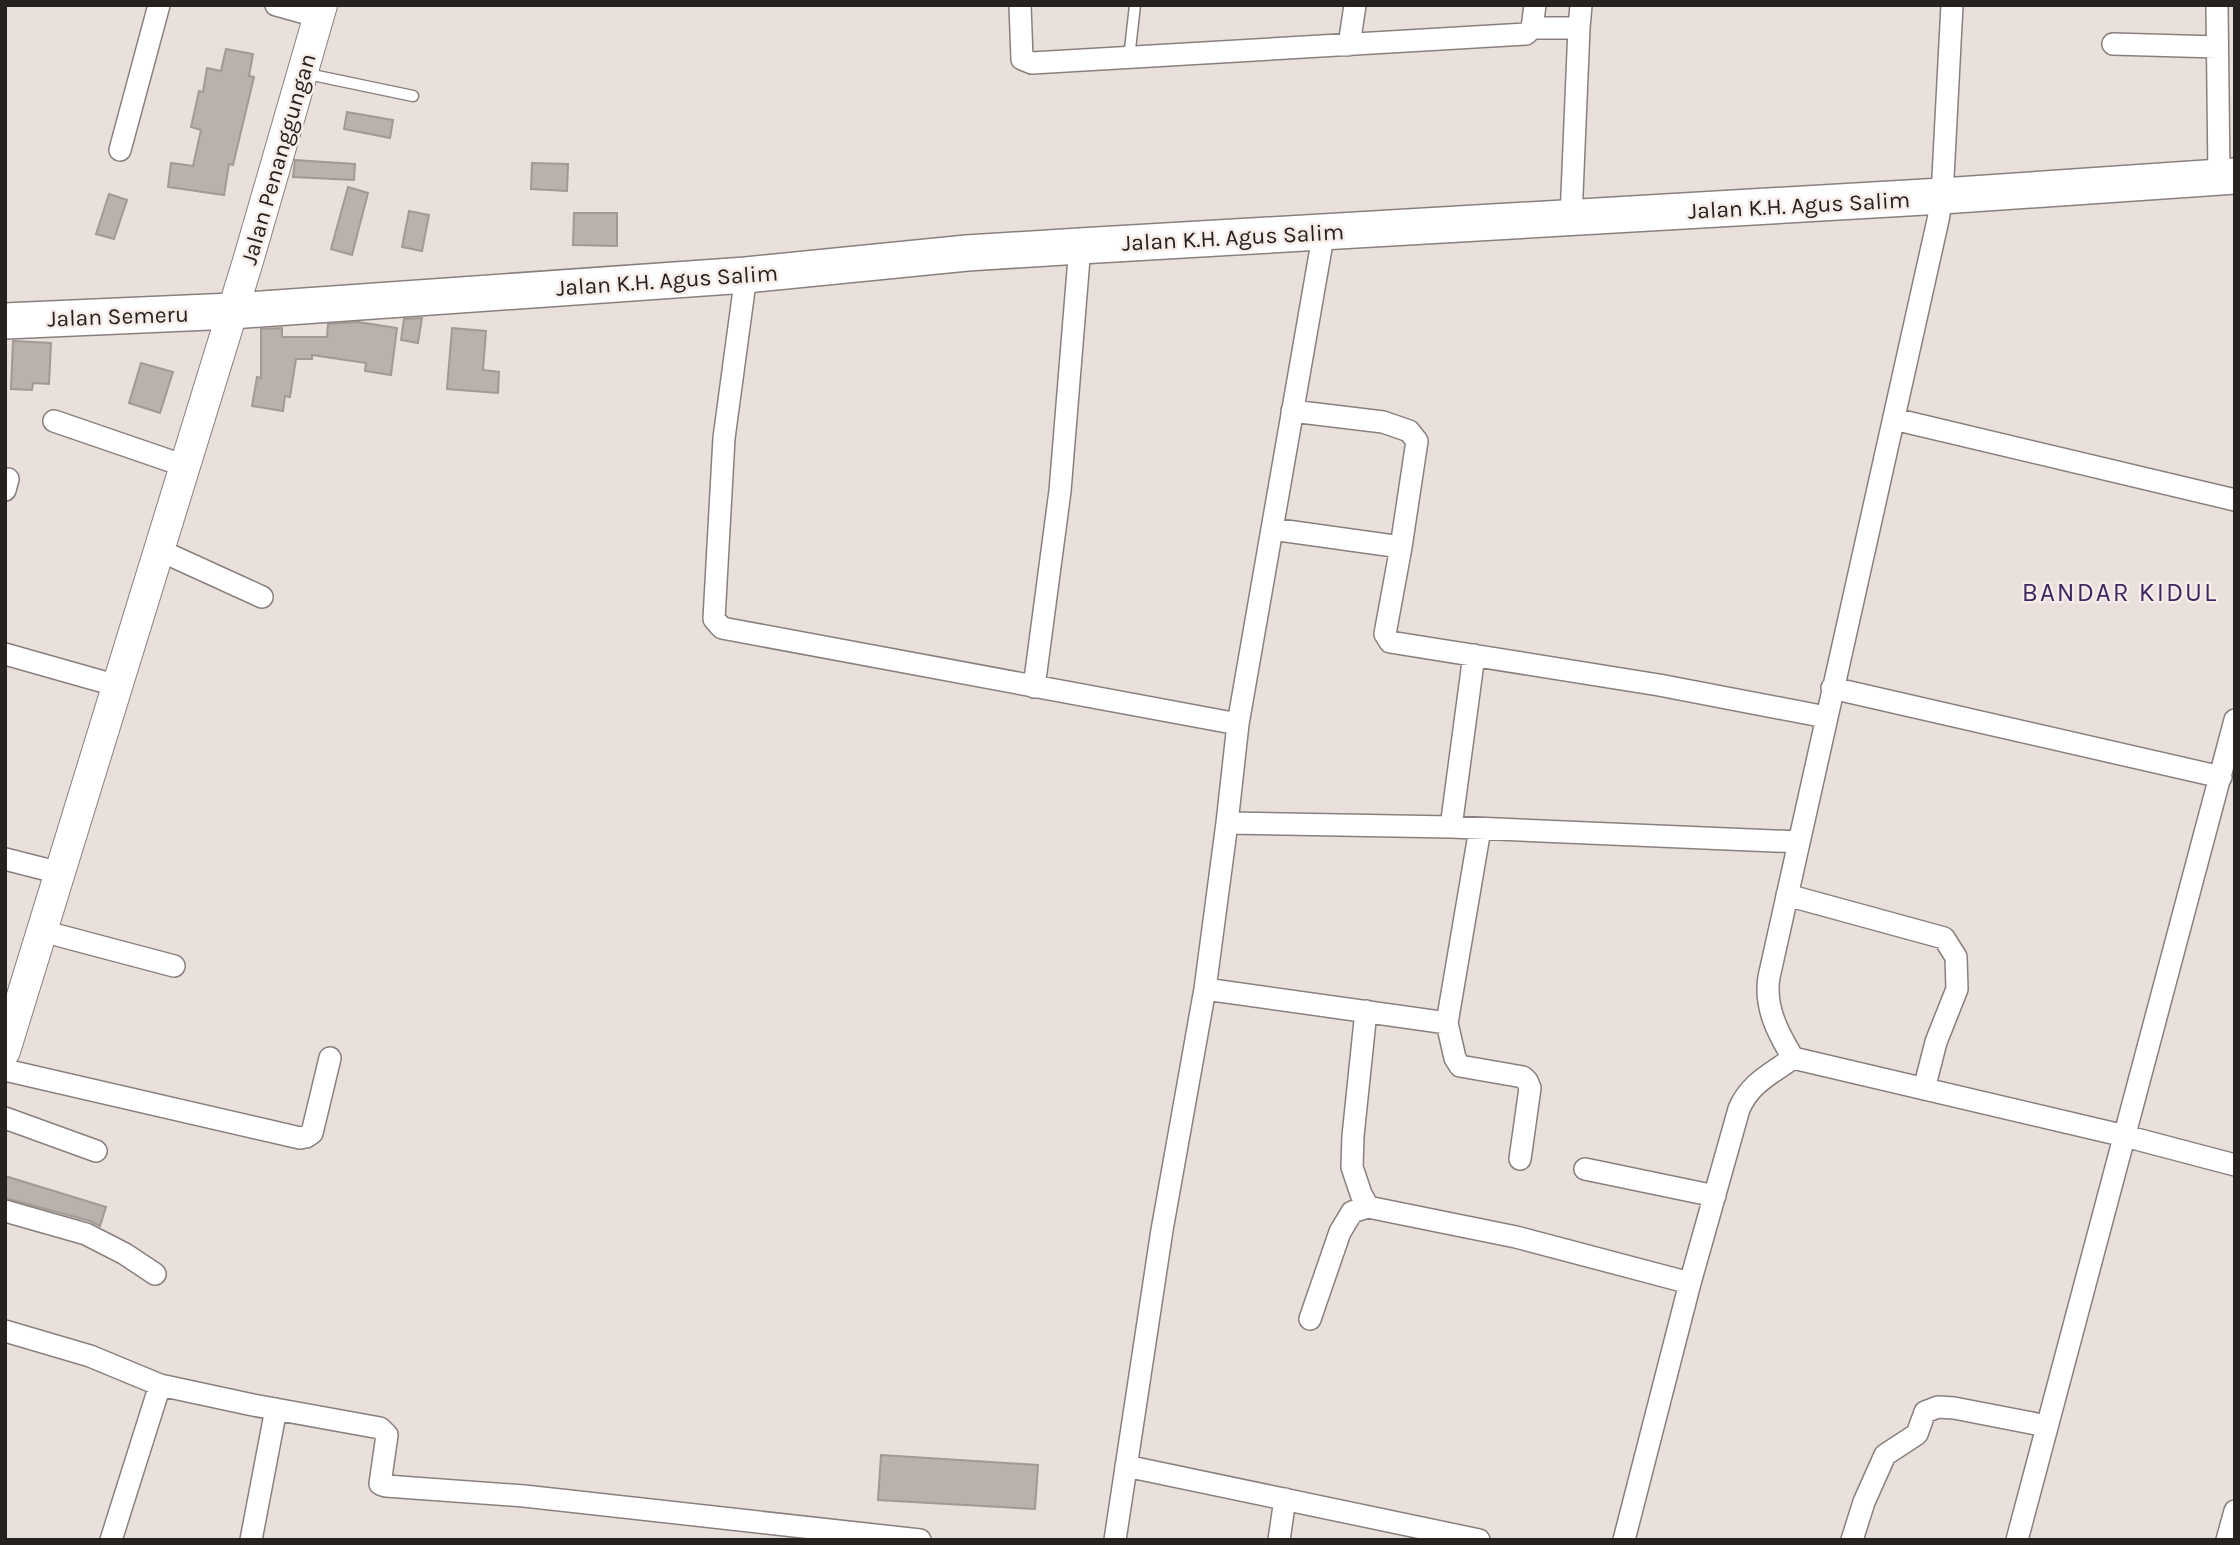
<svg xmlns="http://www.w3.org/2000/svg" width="2240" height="1545" viewBox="0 0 2240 1545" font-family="Karla,sans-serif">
	<rect width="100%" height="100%" fill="#e9dfdb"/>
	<!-- building -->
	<path fill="#b9b1ac" stroke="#a19993" stroke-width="2" d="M226 49 253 54 249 76 254 77 233 165 229 164 224 195 168 187 171 163 193 166 201 130 191 127 199 91 203 92 207 68 221 71Z
		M347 112 393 120 390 138 344 129Z
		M295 160 355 164 354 180 293 177Z
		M532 163 568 164 567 191 531 189Z
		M348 187 368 193 352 255 331 249Z
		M109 194 127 200 114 239 96 234Z
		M409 211 429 215 422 251 402 247Z
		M574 213H617V246L573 245Z
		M422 318 418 343 401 340 404 319Z
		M358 322 397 328 391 375 365 371 366 363 312 355V359H296L290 397 285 396 283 411 252 406 257 377 261 378V329L282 328V337H327L328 324Z
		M452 328 486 331 483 370 499 372 498 393 447 389Z
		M13 341 51 343 49 384 33 383 32 390 11 389Z
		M141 363 173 372 160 413 129 403Z
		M5 1176 106 1207 100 1226 90 1221 5 1198Z
		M881 1455 1038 1465 1035 1509 878 1500Z"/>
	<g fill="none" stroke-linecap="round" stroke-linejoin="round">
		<defs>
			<path id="service" d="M1129 58 1135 5
				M303 73 413 96"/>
			<path id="minor" d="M276 5 319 17
				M1020 5 1022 59 1032 63 1526 34 1532 28 1535 5
				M2217 5 2219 177
				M1532 28H1579L1571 218
				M1579 28 1581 5
				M2113 44 2217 47
				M1349 45 1355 5
				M120 150 159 5
				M746 275 724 438 714 619 722 628 1238 724
				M1292 411 1383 422 1409 431 1417 441 1401 547 1385 634 1390 642 1659 685 1826 717
				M1894 419 2235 500
				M54 421 185 466
				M5 490 8 479
				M1272 529 1401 547
				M159 550 262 597
				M5 654 118 686
				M1034 687 1060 491 1080 246
				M1832 688 2221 777
				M1227 823 1451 827 1799 842
				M1451 827 1474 655
				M5 859 60 873
				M1787 895 1944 938 1956 957 1957 989 1936 1042 1924 1089
				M42 931 174 966
				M1205 989 1447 1023 1480 829
				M1366 1011 1353 1136 1352 1167 1361 1194 1368 1207 1516 1237 1690 1283
				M1447 1023 1455 1058 1460 1066 1523 1077 1527 1081 1530 1088 1520 1159
				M1793 1058 2125 1136 2235 1165
				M5 1070 300 1138 306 1137 312 1133 330 1058
				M5 1118 96 1151
				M1585 1169 1715 1196
				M5 1211 86 1234 125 1254 155 1274
				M1310 1319 1340 1232 1352 1212 1368 1207
				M5 1331 90 1356 160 1385 253 1405 380 1428 387 1435 380 1484 386 1486 524 1496 920 1540
				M1126 1466 1479 1540
				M111 1540 160 1385
				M251 1540 276 1409
				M1115 1540 1162 1230 1205 989 1227 823 1238 724 1324 231
				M1279 1540 1285 1499
				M1624 1540 1690 1283 1739 1109C1750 1083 1771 1074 1793 1058 1778 1033 1764 1007 1769 977L1938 220 1942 196 1952 5
				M1852 1540 1864 1502 1885 1455 1917 1434 1925 1412 1938 1407 1954 1408 2047 1426
				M2017 1540 2235 720
				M2227 1540 2235 1511"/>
			<path id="secondary" d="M5 1051 248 261 322 5"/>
			<path id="trunk" d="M5 321 232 311 746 275 967 253 1080 246 1942 196 2235 176"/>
		</defs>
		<!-- service casing -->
		<use href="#service" stroke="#89807d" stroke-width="13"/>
		<!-- minor casing -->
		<use href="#minor" stroke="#89807d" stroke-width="24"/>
		<!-- secondary casing -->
		<use href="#secondary" stroke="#89807d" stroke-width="32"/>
		<!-- trunk casing -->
		<use href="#trunk" stroke="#89807d" stroke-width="38"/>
		<!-- service -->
		<use href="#service" stroke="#fff" stroke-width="10"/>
		<!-- minor -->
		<use href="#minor" stroke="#fff" stroke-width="21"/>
		<!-- secondary -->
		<use href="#secondary" stroke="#fff" stroke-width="30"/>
		<!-- trunk -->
		<use href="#trunk" stroke="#fff" stroke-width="35"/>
	</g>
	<g text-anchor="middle" stroke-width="5" stroke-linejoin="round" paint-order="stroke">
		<!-- street labels -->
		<g font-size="23" fill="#262220" stroke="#f7ece8">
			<text transform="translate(278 159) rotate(-74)" y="8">Jalan Penanggungan</text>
			<text transform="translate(1799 205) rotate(-3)" y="8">Jalan K.H. Agus Salim</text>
			<text transform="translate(1233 237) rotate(-3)" y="8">Jalan K.H. Agus Salim</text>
			<text transform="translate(667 280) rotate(-4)" y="8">Jalan K.H. Agus Salim</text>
			<text transform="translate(118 316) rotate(-2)" y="8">Jalan Semeru</text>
		</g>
		<!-- quarter labels -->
		<g font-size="26" letter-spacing="2" fill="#3e2761" stroke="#f7ece8">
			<text x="2120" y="601">BANDAR KIDUL</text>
		</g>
	</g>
	<!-- border -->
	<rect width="2240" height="1545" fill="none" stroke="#262220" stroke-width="14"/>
</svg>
